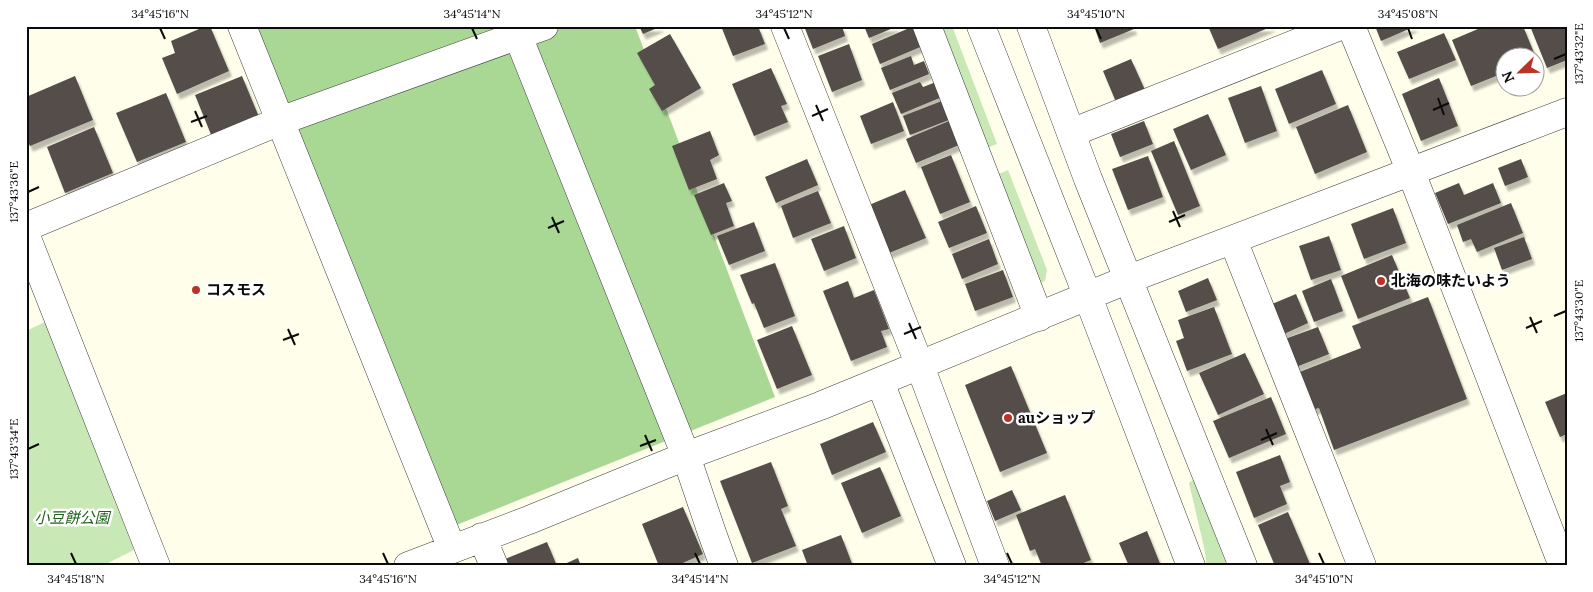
<svg xmlns="http://www.w3.org/2000/svg" width="1593" height="592" viewBox="0 0 1593 592" font-family="Lora,'Noto Sans JP',serif">
	<defs>
		<filter id="shadow"><feDropShadow dx="3" dy="5.5" stdDeviation="1" flood-color="#0004"/></filter>
	</defs>
	<rect width="100%" height="100%" fill="#fffeea"/>
	<!-- green -->
	<path fill="#c8e8b5" d="M936 26H952L997 144 984 149Z
		M1008 170 1047 270 1045 281 1038 284 994 176Z
		M45 322 134 550 102 566H26V331Z
		M1194 479 1227 566H1207L1204 547 1189 483Z"/>
	<!-- forest -->
	<path fill="#a9d894" d="M251 26H635L775 397 449 528Z"/>
	<!-- building -->
	<path fill="#544e48" filter="url(#shadow)" d="M206 26H210L229 71 177 94 162 58 175 53 171 41Z
		M639 26H662L643 34Z
		M721 26H758L765 44 733 56Z
		M804 26H842L845 36 813 49Z
		M864 26H898L869 38Z
		M914 26H917L925 45 880 64 872 44Z
		M1094 26H1133L1134 29 1100 43Z
		M1208 26H1273L1218 49Z
		M1375 26H1416L1381 41Z
		M1485 26H1523L1539 65 1536 66V58H1506V72L1471 86 1452 40Z
		M1530 26H1567V60L1547 68Z
		M1444 33 1456 60 1409 79 1397 52Z
		M670 34 701 88 662 111 649 89 655 85 637 53Z
		M849 44 862 80 832 92 818 56Z
		M911 56 914 65 924 61 929 74 890 90 881 68Z
		M1131 59 1145 90 1116 102 1103 71Z
		M771 68 787 104 781 106 788 122 754 136 732 84Z
		M1322 70 1336 104 1289 124 1275 89Z
		M75 76 93 120 30 146 26 138V97Z
		M242 76 259 117 212 137 195 95Z
		M1439 78 1458 126 1421 141 1402 94Z
		M920 82 923 87 936 82 942 97 901 114 892 93Z
		M1261 86 1277 131 1245 143 1228 98Z
		M166 93 186 142 137 162 116 113Z
		M947 99 954 118 910 135 903 116Z
		M893 102 904 131 871 144 860 116Z
		M1348 105 1367 152 1315 174 1296 127Z
		M1208 114 1226 155 1191 170 1173 129Z
		M949 121 959 145 916 163 906 139Z
		M1144 121 1153 144 1120 157 1111 134Z
		M94 127 113 173 65 193 47 147Z
		M710 131 719 155 710 160 717 179 689 190 672 146Z
		M1174 141 1200 206 1178 215 1151 151Z
		M951 155 970 202 940 214 921 167Z
		M1148 156 1163 197 1128 210 1112 169Z
		M807 159 818 185 776 203 765 177Z
		M1521 159 1528 177 1505 186 1498 168Z
		M724 183 732 201 726 203 734 226 711 235 694 195Z
		M1459 183 1464 195 1493 183 1501 203 1448 224 1435 193Z
		M905 190 926 238 889 253 869 205Z
		M818 191 831 223 793 238 781 206Z
		M1511 203 1523 233 1477 252 1471 239 1463 242 1457 225Z
		M976 206 987 233 949 248 938 222Z
		M1393 208 1406 243 1364 259 1351 224Z
		M754 222 765 251 729 265 717 236Z
		M844 226 856 258 824 271 811 239Z
		M1329 236 1341 270 1311 280 1299 246Z
		M1524 237 1532 259 1502 270 1494 248Z
		M989 239 998 264 962 279 952 254Z
		M1392 255 1410 298 1358 319 1341 276Z
		M775 263 795 316 764 328 754 303 752 304 740 275Z
		M1003 270 1013 297 975 311 965 284Z
		M1208 278 1217 300 1186 312 1178 291Z
		M1331 279 1343 311 1314 322 1302 291Z
		M848 281 854 298 874 290 889 329 881 331 887 347 851 361 823 291Z
		M1296 294 1308 323 1284 334 1272 304Z
		M1428 297 1467 399 1334 450 1319 408 1311 410 1297 373 1361 348 1352 326Z
		M1214 307 1232 354 1187 371 1176 341 1184 338 1178 320Z
		M792 326 812 375 777 389 757 340Z
		M1318 327 1329 354 1296 367 1285 339Z
		M1245 353 1264 394 1218 415 1199 373Z
		M1011 366 1047 453 1000 472 965 385Z
		M1567 393V434L1560 437 1545 402Z
		M1271 397 1286 434 1229 458 1213 421Z
		M873 422 886 452 832 475 820 444Z
		M1280 455 1290 482 1280 486 1287 504 1254 518 1236 472Z
		M771 462 788 506 781 509 796 546 752 563 720 481Z
		M880 467 901 516 862 533 841 483Z
		M1012 490 1021 510 995 521 987 501Z
		M1065 495 1091 560 1076 566H1042L1035 549 1030 551 1016 515Z
		M683 507 703 554 676 566H659L642 524Z
		M1288 512 1310 564 1305 566H1275L1258 525Z
		M1147 531 1161 566H1129L1119 543Z
		M841 535 853 566H808L802 550Z
		M547 542 557 566H508L505 559Z
		M578 558 581 566H560Z"/>
	<g fill="none" stroke-linecap="round" stroke-linejoin="round">
		<defs>
			<path id="minor" d="M242 26 452 549
				M514 26 686 456 712 533 724 566
				M785 26 920 366 995 566
				M927 26 1039 317
				M981 26 1088 297 1191 566
				M1031 26 1088 179 1243 566
				M1351 26 1411 172 1563 566
				M1071 133 1340 26
				M26 227 280 121 544 26
				M26 236 156 566
				M1233 240 1362 566
				M880 382 952 566
				M482 537 494 566
				M408 566 529 520 686 456 820 406 1129 279 1567 112"/>
		</defs>
		<!-- minor casing -->
		<use href="#minor" stroke="#3e3e3e" stroke-width="29"/>
		<!-- minor -->
		<use href="#minor" stroke="#fff" stroke-width="28"/>
	</g>
	<!-- ticks -->
	<path fill="none" stroke="#0b0b0b" stroke-width="2" d="M160 28 165 39M472 28 477 39M784 28 789 39M1096 28 1101 39M1408 28 1412 39M1554 59 1566 54M1438 98 1444 115M816 105 823 121M1433 110 1449 103M195 111 202 127M812 116 828 109M191 122 207 116M28 192 39 187M1173 211 1180 227M552 217 559 233M1169 222 1185 215M548 228 564 221M1554 316 1566 311M1530 317 1537 333M909 323 916 339M1526 328 1542 321M288 329 295 345M904 334 921 327M283 340 299 334M1266 429 1273 445M645 435 652 451M1261 440 1277 433M640 446 656 440M28 449 39 444M71 553 76 564M383 553 388 564M695 553 700 564M1007 553 1012 564M1319 553 1324 564"/>
	<!-- markers -->
	<g fill="#b93326" stroke="#fff" stroke-width="2">
		<circle cx="1381" cy="281" r="5"/>
		<circle cx="196" cy="290" r="5"/>
		<circle cx="1008" cy="418" r="5"/>
	</g>
	<g text-anchor="middle" stroke-width="5" stroke-linejoin="round" paint-order="stroke">
		<!-- poi labels -->
		<g font-size="15" font-weight="bold" fill="#0b0b0b" stroke="#fff" text-anchor="start">
			<text x="1391" y="286">北海の味たいよう</text>
			<text x="206" y="295">コスモス</text>
			<text x="1018" y="423">auショップ</text>
		</g>
		<!-- park labels -->
		<g font-size="15" font-style="italic" fill="#22621d" stroke="#fff">
			<text x="72" y="523">小豆餅公園</text>
		</g>
	</g>
	<!-- border -->
	<rect width="1593" height="592" fill="none" stroke="#ffffff" stroke-width="55"/>
	<!-- north arrow -->
	<g transform="translate(1520 72) rotate(247)"><circle r="24" fill="#ffffff" stroke="#9d9d9d"/>
	<path d="M0-4L9 19L0 12L-9 19Z" fill="#b93326"/>
	<text y="-8" font-size="14" font-weight="bold" text-anchor="middle" fill="#0b0b0b">N</text>
	</g>
	<rect x="28" y="28" width="1538" height="536" fill="none" stroke="#0b0b0b" stroke-width="2"/>
	<g font-size="12" text-anchor="middle" fill="#0b0b0b">
		<text x="160" y="18">34°45'16"N</text>
		<text x="472" y="18">34°45'14"N</text>
		<text x="784" y="18">34°45'12"N</text>
		<text x="1096" y="18">34°45'10"N</text>
		<text x="1408" y="18">34°45'08"N</text>
		<text transform="translate(1579 54) rotate(-90)" y="4">137°43'32"E</text>
		<text transform="translate(14 192) rotate(-90)" y="4">137°43'36"E</text>
		<text transform="translate(1579 311) rotate(-90)" y="4">137°43'30"E</text>
		<text transform="translate(14 449) rotate(-90)" y="4">137°43'34"E</text>
		<text x="76" y="583">34°45'18"N</text>
		<text x="388" y="583">34°45'16"N</text>
		<text x="700" y="583">34°45'14"N</text>
		<text x="1012" y="583">34°45'12"N</text>
		<text x="1324" y="583">34°45'10"N</text>
	</g>
</svg>
